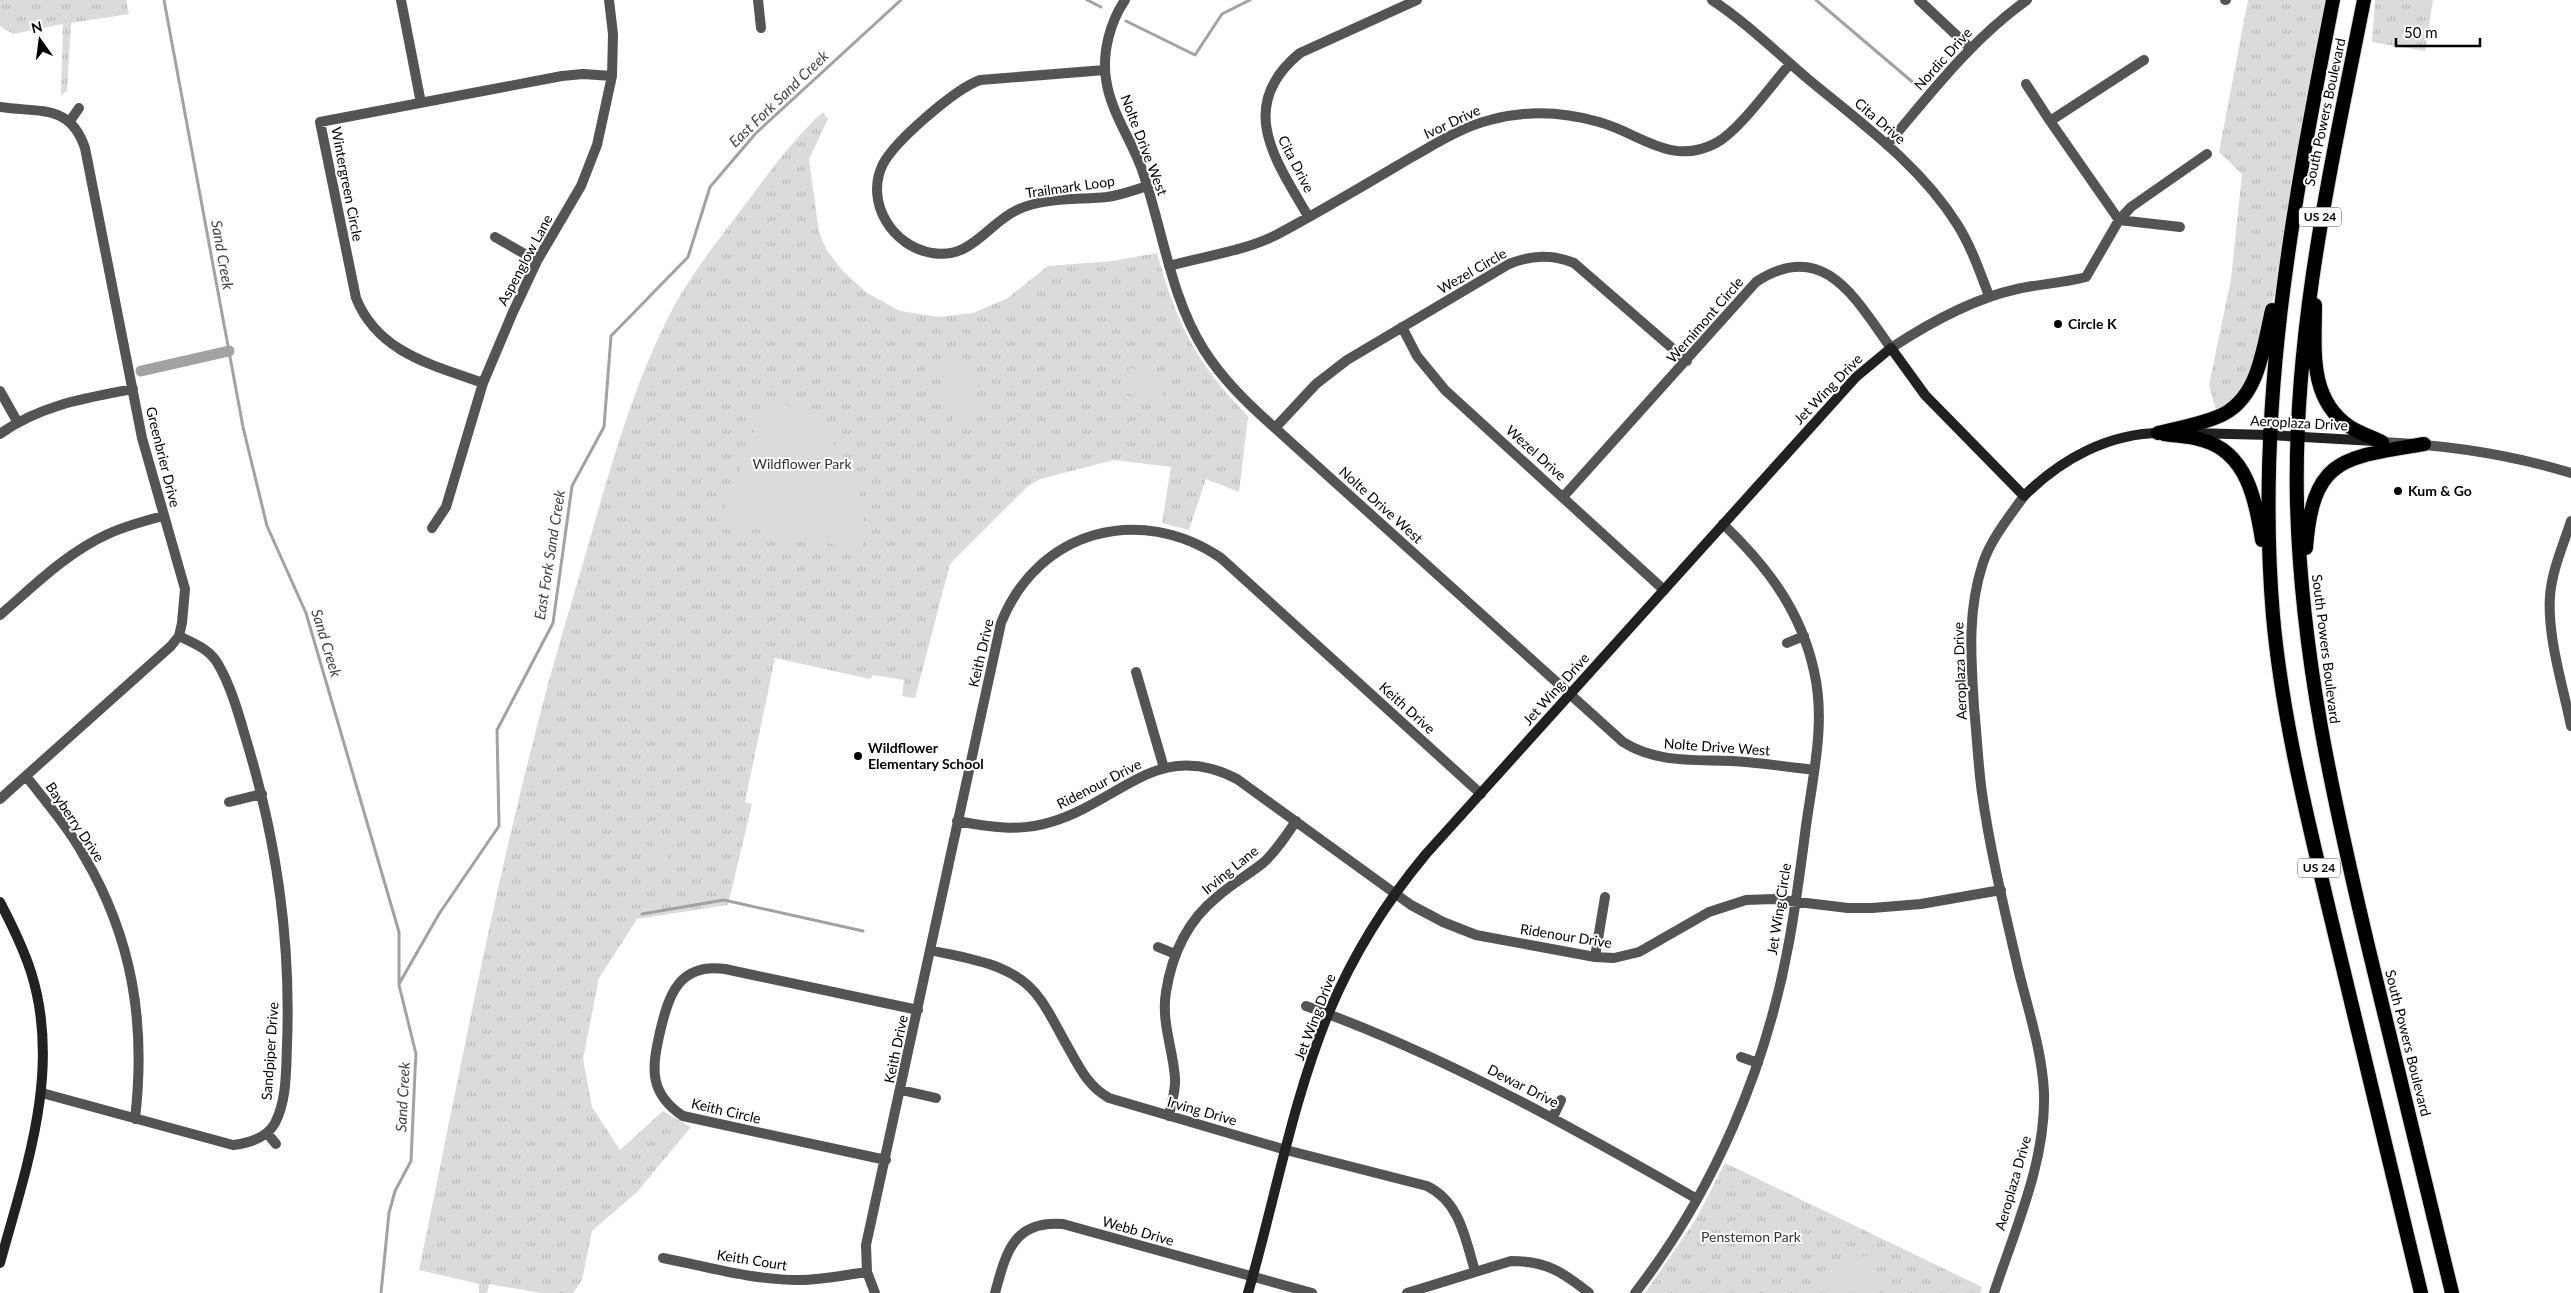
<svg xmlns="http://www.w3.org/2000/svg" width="2571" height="1293" viewBox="0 0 2571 1293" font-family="Lato,sans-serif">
	<defs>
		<pattern id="grass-tufts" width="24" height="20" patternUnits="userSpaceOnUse" patternTransform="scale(1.25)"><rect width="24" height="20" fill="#dbdbdb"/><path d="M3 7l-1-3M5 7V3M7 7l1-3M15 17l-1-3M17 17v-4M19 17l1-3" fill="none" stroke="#bababa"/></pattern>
	</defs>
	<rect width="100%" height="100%" fill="#fff"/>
	<!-- grass -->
	<path fill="url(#grass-tufts)" d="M0 0H126L129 14 71 23 67 91 61 95 63 24 13 34 0 26Z
		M2248 0H2334L2289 231 2257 368 2247 392 2218 417 2209 385 2231 279 2242 174 2219 152Z
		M2375 0H2433L2425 51 2372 42Z
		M823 112 828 119 809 159 819 232 826 249 842 270 867 293 900 311 939 317 973 313 1008 298 1048 266 1112 261 1157 253C1177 325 1196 363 1248 416L1239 492 1206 479 1189 530 1162 523 1171 467 1114 460 1040 479 1028 486 950 564 915 698 902 696 904 680 873 675 870 679 775 658 745 802 752 804 728 905 637 919 599 978 583 1059 592 1107 620 1150 663 1111 691 1127 637 1192 592 1231 582 1280 573 1293H541L489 1284 487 1293H479V1284L419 1270C466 1043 507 815 574 594 603 497 629 387 678 299 698 265 723 234 747 202 771 170 793 139 823 112Z
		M1725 1163 1982 1287 1980 1293H1645L1696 1219Z"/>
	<!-- pitch -->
	<path fill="#dbdbdb" d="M964 358 981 415 954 423 937 366Z
		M1129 367 1168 381 1160 405 1120 391Z
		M766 399C826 408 878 492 861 550L726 523 722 516Z
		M655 833 670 835 667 866 653 865Z
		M1870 1254 1883 1291 1833 1293 1824 1270Z"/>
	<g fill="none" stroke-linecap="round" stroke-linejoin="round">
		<!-- stream -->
		<path stroke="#a2a2a2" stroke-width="3" d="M164 0 243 427 267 526 306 613 399 932V985L416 1054 415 1071 411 1161 395 1191 389 1213 381 1293
			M1087 0 1101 7
			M1816 0 1916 85
			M1126 21 1195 55 1222 14 1250 0
			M642 914 724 900 863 931
			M399 984 439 914 499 826 497 730 553 623 572 486 604 427 611 336 688 257 710 187 756 133 901 0"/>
		<!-- canal -->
		<path stroke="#a2a2a2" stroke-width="11" d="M141 371 229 351"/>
		<defs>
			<path id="trunk" d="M2333 0C2293 205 2255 405 2273 616 2282 717 2307 816 2330 914 2360 1040 2391 1167 2421 1293
				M2364 0C2331 167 2293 332 2297 503 2301 656 2333 798 2368 946 2396 1062 2424 1177 2452 1293
				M2315 305C2315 349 2308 399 2350 427 2360 433 2371 437 2382 442
				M2158 433C2177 428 2198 425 2217 417 2259 401 2263 348 2272 310
				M2164 434C2176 436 2190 436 2202 440 2247 452 2256 501 2262 540
				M2306 548C2313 456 2344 458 2424 444"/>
		</defs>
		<!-- trunk casing -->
		<use href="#trunk" stroke="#dbdbdb" stroke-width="16"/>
		<!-- minor -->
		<path stroke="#545454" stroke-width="10" d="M401 0 421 103
			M758 0 761 28
			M1125 0C1110 22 1102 53 1106 79 1110 110 1130 138 1141 167 1163 228 1169 294 1204 350 1223 380 1248 404 1275 428L1623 742C1661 766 1704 758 1746 762 1769 764 1791 767 1814 770
			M1712 0C1747 23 1776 52 1808 79 1861 123 1920 165 1957 224 1971 246 1980 272 1989 296
			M1919 0 1970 48
			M2225 0H2226
			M2144 60 2050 121 2119 220 2180 227
			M1105 70 980 80C955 89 895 141 883 164 864 202 893 247 932 253 971 260 987 224 1017 210 1044 197 1078 200 1107 197 1121 195 1134 190 1147 186
			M2026 84 2050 121
			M0 107C39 113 70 103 85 148L142 438 185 589 182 623 179 636 171 646 0 799
			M70 121 79 108
			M1887 145C1931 93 1971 40 2027 0
			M1308 216C1276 161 1235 106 1300 53L1417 0
			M495 237 537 261
			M1169 266C1205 256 1245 251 1278 234 1323 210 1368 183 1412 157 1437 143 1462 127 1490 120 1526 110 1564 112 1599 122 1640 133 1671 167 1716 143 1739 131 1771 85 1790 64
			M1402 327 1417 356 1445 390 1664 590
			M483 383C433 365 378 353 356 298L320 122 562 76 583 74 612 76
			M0 391 18 423
			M1275 428 1316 384 1347 360 1509 264C1532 255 1552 254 1574 263L1687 361
			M0 434C40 405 86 398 133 389
			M1563 497 1756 282C1824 237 1856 300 1891 348 1929 323 1972 299 2017 289 2040 284 2063 283 2086 277L2119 220 2131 207 2207 154
			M2571 521C2563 546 2552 570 2550 596 2547 636 2563 686 2571 726
			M432 528 446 507 483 383 513 312 537 261 581 186 597 145 612 76 613 34 609 0
			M0 615C34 586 66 553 108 534 125 526 144 521 163 516
			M1787 643 1804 636
			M1136 672 1164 768
			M26 776C46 802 68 827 84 856 133 939 146 1024 135 1119
			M229 802 262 794
			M957 821C989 827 1020 832 1051 822 1121 801 1158 738 1237 779L1411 905 1443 922 1476 935 1595 957 1614 958 1639 952 1709 912 1746 900 1773 899 1848 908H1872L1921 904 2001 890
			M1158 947 1175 954
			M930 950C969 959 1015 963 1040 999 1051 1014 1059 1032 1069 1049 1080 1069 1089 1087 1109 1098L1286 1150 1427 1186C1460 1202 1465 1238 1475 1271
			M1595 957 1605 897
			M1306 1006C1444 1055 1571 1127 1697 1199
			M1741 1057 1758 1063
			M901 1090 936 1098
			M42 1093 233 1145C249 1143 267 1138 275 1123 287 1100 286 1070 287 1045 291 943 277 843 248 746 240 719 232 688 218 664 210 649 193 643 179 636
			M1169 1116C1171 1104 1176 1091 1175 1078 1173 1049 1161 1022 1166 992 1172 954 1187 921 1217 897 1231 884 1248 875 1263 863 1276 851 1286 836 1296 821
			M1553 1117 1561 1100
			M267 1133 276 1144
			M886 1160 683 1116C648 1093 652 1067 660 1032 669 994 679 963 725 969L918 1010
			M663 1258C708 1267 753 1280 799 1280 822 1280 844 1275 867 1272
			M875 1293 867 1272 866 1245 1001 623C1038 530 1140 503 1221 558L1481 794
			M995 1293C1006 1253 1013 1220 1063 1224L1312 1293
			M1407 1293 1511 1261C1546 1261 1563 1272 1589 1293
			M1635 1293C1714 1191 1766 1069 1789 942 1796 904 1801 865 1806 826 1813 775 1826 722 1814 671 1801 611 1767 566 1723 524"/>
		<!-- tertiary -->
		<path stroke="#545454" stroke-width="10" d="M2382 442C2447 445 2509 454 2571 473
			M1994 1293C2015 1229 2046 1162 2044 1093 2042 1049 2027 1007 2017 964 2004 908 1990 850 1982 793 1978 765 1977 736 1974 707 1971 658 1967 611 1983 563 1991 539 2009 517 2024 496"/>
		<!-- secondary -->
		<path stroke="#212121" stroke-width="10" d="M2191 433 2269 435 2374 441
			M0 902C12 925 23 947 31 972 62 1070 26 1168 0 1263
			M1248 1293C1275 1200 1292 1102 1329 1012 1353 955 1386 902 1426 854L1856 377 1891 348 1925 395 2024 496C2061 459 2110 432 2164 433"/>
		<!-- trunk -->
		<use href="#trunk" stroke="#000" stroke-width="14"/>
	</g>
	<!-- markers -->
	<g fill="#000" stroke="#fff" stroke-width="2">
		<circle cx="2058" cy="324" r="5"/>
		<circle cx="2398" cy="491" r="5"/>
		<circle cx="858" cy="756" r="5"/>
	</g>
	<g text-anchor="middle" stroke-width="4" stroke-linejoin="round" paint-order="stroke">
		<!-- shield labels -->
		<g fill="#fff" stroke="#4c4c4c" stroke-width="1">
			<rect x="2299" y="207.5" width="42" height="19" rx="4"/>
			<rect x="2298" y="858.5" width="42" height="19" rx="4"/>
		</g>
		<g font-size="12" font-weight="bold" fill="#000">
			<text x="2320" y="221">US 24</text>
			<text x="2319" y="872">US 24</text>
		</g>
		<!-- street labels -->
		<g font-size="14" fill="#000" stroke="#fff">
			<text transform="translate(1943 59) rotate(-48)" y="5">Nordic Drive</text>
			<text transform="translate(2325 112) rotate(-78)" y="5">South Powers Boulevard</text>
			<text transform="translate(1880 121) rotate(41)" y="5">Cita Drive</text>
			<text transform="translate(1452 122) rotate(-25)" y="5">Ivor Drive</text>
			<text transform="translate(1144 145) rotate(69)" y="5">Nolte Drive West</text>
			<text transform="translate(1296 164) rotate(63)" y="5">Cita Drive</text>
			<text transform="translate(347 184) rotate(79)" y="5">Wintergreen Circle</text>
			<text transform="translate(1070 187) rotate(-8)" y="5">Trailmark Loop</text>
			<text transform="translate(525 260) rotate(-62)" y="5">Aspenglow Lane</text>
			<text transform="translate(1472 271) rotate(-30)" y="5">Wezel Circle</text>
			<text transform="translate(1705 320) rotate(-49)" y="5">Wernimont Circle</text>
			<text transform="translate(1828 389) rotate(-46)" y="5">Jet Wing Drive</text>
			<text transform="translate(2299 423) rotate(3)" y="5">Aeroplaza Drive</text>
			<text transform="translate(1536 453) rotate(42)" y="5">Wezel Drive</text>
			<text transform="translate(163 457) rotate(76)" y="5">Greenbrier Drive</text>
			<text transform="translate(1381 505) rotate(42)" y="5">Nolte Drive West</text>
			<text transform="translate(2326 649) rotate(83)" y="5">South Powers Boulevard</text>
			<text transform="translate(981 653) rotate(-77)" y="5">Keith Drive</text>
			<text transform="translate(1960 671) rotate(-92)" y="5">Aeroplaza Drive</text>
			<text transform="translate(1556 689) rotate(-48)" y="5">Jet Wing Drive</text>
			<text transform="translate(1407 708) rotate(42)" y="5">Keith Drive</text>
			<text transform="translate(1717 747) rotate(4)" y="5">Nolte Drive West</text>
			<text transform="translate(1099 784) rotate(-27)" y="5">Ridenour Drive</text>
			<text transform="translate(75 822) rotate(56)" y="5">Bayberry Drive</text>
			<text transform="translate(1230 870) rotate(-39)" y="5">Irving Lane</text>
			<text transform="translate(1779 909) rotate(-81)" y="5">Jet Wing Circle</text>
			<text transform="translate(1566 936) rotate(9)" y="5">Ridenour Drive</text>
			<text transform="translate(1315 1017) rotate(-69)" y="5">Jet Wing Drive</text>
			<text transform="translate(2408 1043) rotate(76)" y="5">South Powers Boulevard</text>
			<text transform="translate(896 1049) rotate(-78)" y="5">Keith Drive</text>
			<text transform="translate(270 1051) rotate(-86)" y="5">Sandpiper Drive</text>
			<text transform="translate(1523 1086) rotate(27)" y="5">Dewar Drive</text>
			<text transform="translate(726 1111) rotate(13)" y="5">Keith Circle</text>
			<text transform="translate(1202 1111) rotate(16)" y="5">Irving Drive</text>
			<text transform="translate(2013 1183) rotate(-74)" y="5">Aeroplaza Drive</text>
			<text transform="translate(1138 1231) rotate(16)" y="5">Webb Drive</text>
			<text transform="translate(752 1260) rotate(9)" y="5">Keith Court</text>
		</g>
		<!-- poi labels -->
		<g font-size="14" font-weight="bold" fill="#000" stroke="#fff" text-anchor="start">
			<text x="2068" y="329">Circle K</text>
			<text x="2408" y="496">Kum &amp; Go</text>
			<text x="868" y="753">Wildflower<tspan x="868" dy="16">Elementary School</tspan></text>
		</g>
		<!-- park labels -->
		<g font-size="14" fill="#323232" stroke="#fff">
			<text x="802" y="469">Wildflower Park</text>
			<text x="1751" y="1242">Penstemon Park</text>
		</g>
		<!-- water labels -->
		<g font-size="15" font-style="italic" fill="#434343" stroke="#fff">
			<text transform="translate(779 99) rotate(-44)" y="5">East Fork Sand Creek</text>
			<text transform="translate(222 255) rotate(80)" y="5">Sand Creek</text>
			<text transform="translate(550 555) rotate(-81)" y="5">East Fork Sand Creek</text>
			<text transform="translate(326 643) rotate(73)" y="5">Sand Creek</text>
			<text transform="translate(403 1097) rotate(-87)" y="5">Sand Creek</text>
		</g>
	</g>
	<!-- north arrow -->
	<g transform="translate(40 40) rotate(346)" stroke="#ffffff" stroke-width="4" paint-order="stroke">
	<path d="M0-4L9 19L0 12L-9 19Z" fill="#000000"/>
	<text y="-8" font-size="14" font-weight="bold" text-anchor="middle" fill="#000000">N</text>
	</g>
	<!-- scale -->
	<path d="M2396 38v8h84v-8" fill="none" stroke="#000000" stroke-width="2.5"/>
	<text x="2404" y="38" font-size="15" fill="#000000" stroke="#ffffff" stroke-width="4" paint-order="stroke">50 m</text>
</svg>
